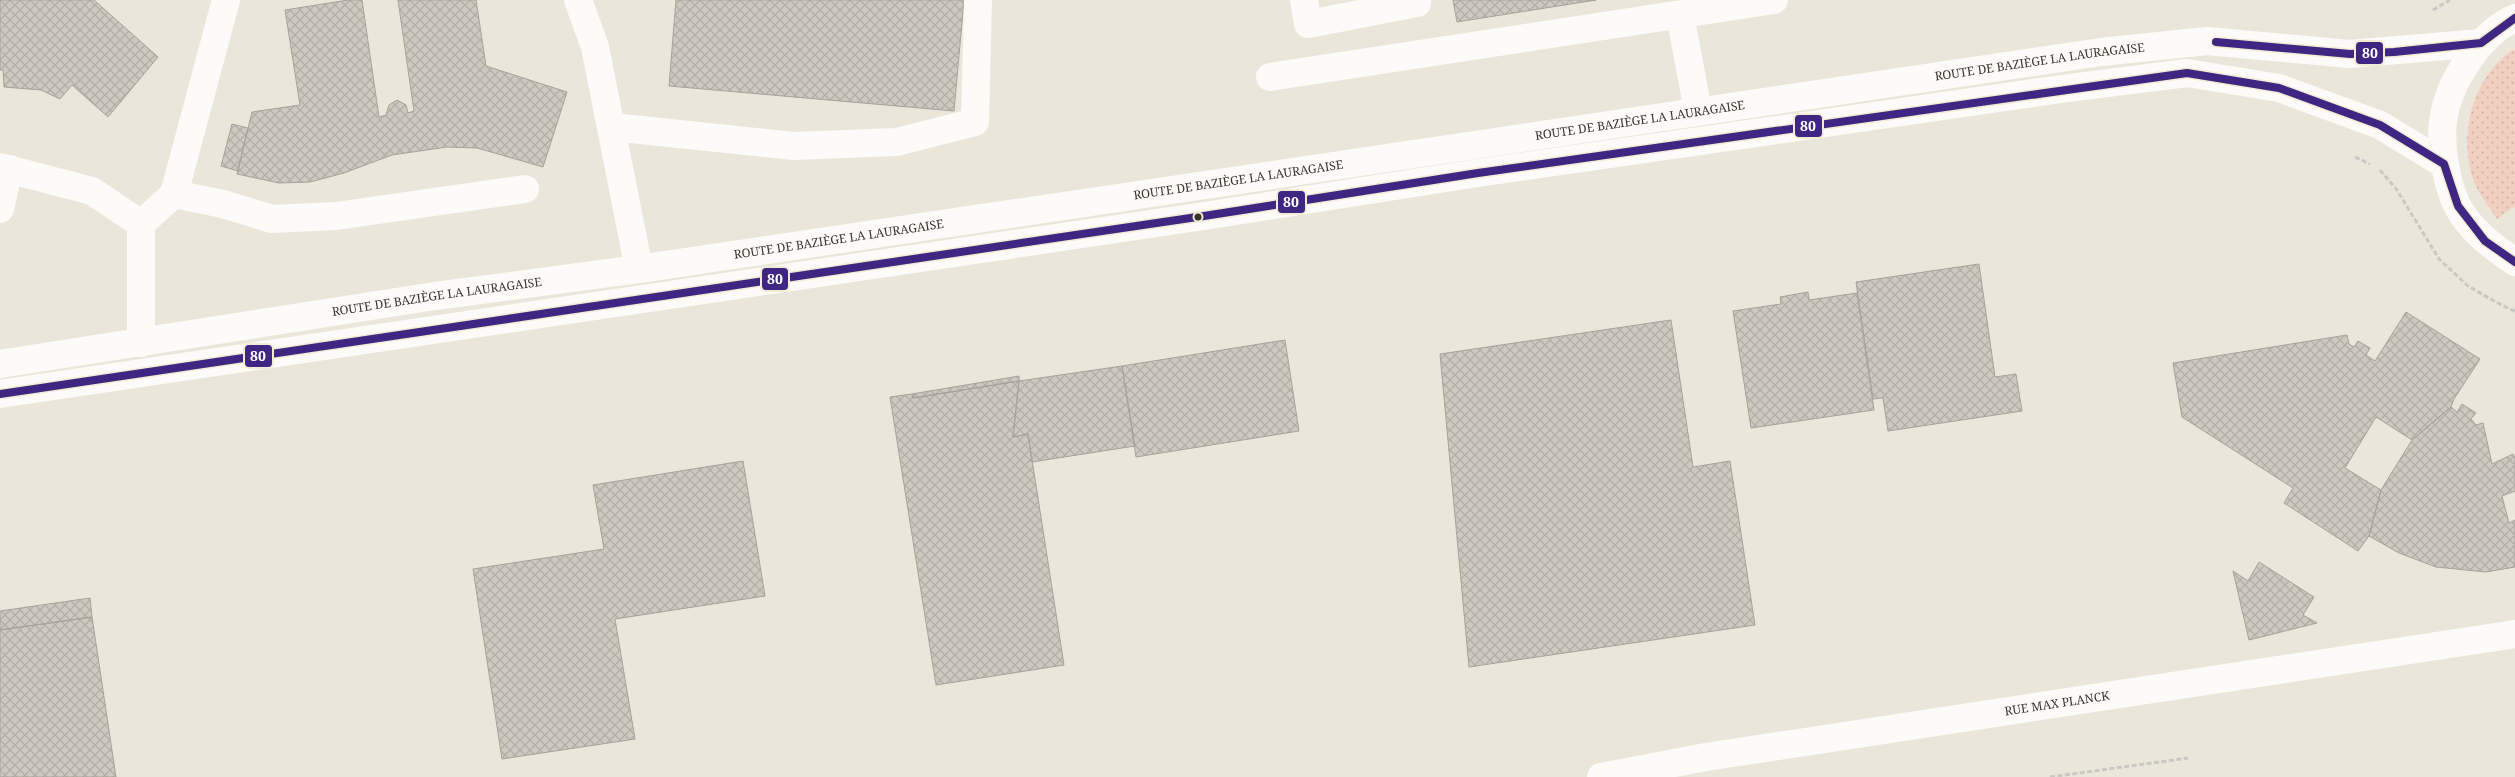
<svg xmlns="http://www.w3.org/2000/svg" width="2515" height="777" viewBox="0 0 2515 777" font-family="'Noto Serif',serif">
	<defs>
		<pattern id="grass-dots" width="8" height="8" patternUnits="userSpaceOnUse" patternTransform="scale(1.25)"><rect width="8" height="8" fill="#f2d0c1"/><path d="M2 2h.1M6 6h.1" fill="none" stroke="#d0b3a6" stroke-width="1.8" stroke-linecap="round"/></pattern>
		<pattern id="building-cross-hatch" width="8" height="8" patternUnits="userSpaceOnUse" patternTransform="scale(1.25)"><rect width="8" height="8" fill="#cec9c0"/><path d="M0 0l8 8M0 8l8-8" fill="none" stroke="#b2ada5"/></pattern>
	</defs>
	<rect width="100%" height="100%" fill="#eae7da"/>
	<!-- grass -->
	<path fill="url(#grass-dots)" d="M2515 49V208L2513 207 2497 219C2490 208 2481 197 2476 186 2456 141 2471 75 2515 49Z"/>
	<!-- building -->
	<path fill="url(#building-cross-hatch)" stroke="#a6a299" d="M0 0H94L158 57 108 117 72 85 60 99 41 90 4 87 3 70H0Z
		M348 0H362L379 117 386 115 389 105 397 100 406 105 408 113 414 111 398 0H476L486 66 567 92 543 167 477 148 447 147 392 155 344 173 310 182 279 183 237 174 252 112 300 105 285 10Z
		M676 0H964L954 111 669 86Z
		M1453 0H1596L1457 22Z
		M232 124 248 128 238 171 221 166Z
		M1979 264 1995 377 2016 374 2022 411 1888 431 1883 398 1873 399 1856 282Z
		M1808 292 1809 300 1857 293 1874 410 1751 428 1733 311 1781 304 1780 297Z
		M2406 312 2480 359 2454 399 2451 407 2412 440 2376 417 2345 468 2381 490 2369 536 2358 551 2284 503 2293 488 2182 417 2173 363 2347 335 2349 344 2354 347 2358 341 2370 348 2366 355 2375 361Z
		M1671 320 1693 467 1730 461 1755 625 1469 667 1440 354Z
		M1285 340 1299 431 1136 457 1122 366Z
		M1122 366 1135 446 1032 462 1028 434 1013 437 1019 381Z
		M1019 376V381L913 398 912 394Z
		M1019 381 1013 437 1028 434 1064 665 936 685 890 397 912 394 913 398Z
		M2462 404 2476 413 2471 419 2476 425 2483 423 2492 464 2513 454 2515 458V491L2502 496 2509 523 2515 520V567L2486 572 2436 567 2399 553 2369 536 2381 490 2412 440 2451 407 2457 412Z
		M743 461 765 596 615 619 635 739 502 759 473 569 604 549 593 485Z
		M2259 562 2314 597 2303 615 2317 623 2249 640 2233 571 2248 581Z
		M90 598 92 617 0 630V611Z
		M92 617 116 777H0V630Z"/>
	<g fill="none" stroke-linecap="round" stroke-linejoin="round">
		<!-- path -->
		<path stroke="#c9c8c3" stroke-width="3" stroke-dasharray="5 2.5" stroke-linecap="butt" d="M2433 10 2450 0
			M2355 157 2370 164
			M2380 170 2397 190 2439 259 2468 286 2503 306 2515 311
			M2050 777 2188 758"/>
		<!-- minor -->
		<g stroke="#fcfbf9" stroke-width="28">
			<path d="M578 0 595 47 639 269"/>
			<path d="M1304 0 1308 24 1417 3V0"/>
			<path d="M1680 15 1698 111"/>
			<path d="M1270 77 1774 0"/>
			<path d="M612 127 794 146 897 142 975 122 978 0"/>
			<path d="M0 167 92 191 141 224"/>
			<path d="M174 194 223 204 272 219 336 216 525 189"/>
			<path d="M0 209 9 169"/>
			<path d="M141 343V224L174 194 226 0"/>
			<path id="s1" d="M1601 777 1706 757 2515 634"/>
		</g>
		<!-- major -->
		<g stroke="#fcfbf9" stroke-width="28">
			<path d="M2515 18C2480 33 2448 83 2443 121 2440 146 2446 184 2458 207 2471 231 2493 247 2515 262"/>
			<path id="s2" d="M0 364 435 296 639 269 2101 52 2207 41 2350 54 2481 43"/>
			<path d="M0 394 1204 216 1478 173 2061 89 2187 73 2279 88 2380 125 2444 164"/>
		</g>
		<defs>
			<path id="bus-1" d="M2216 42 2350 54 2394 52 2481 43 2515 18
				M0 394 1204 216 1478 173 2187 73 2279 88 2380 125 2444 164 2458 206 2485 241 2515 262"/>
		</defs>
		<!-- bus-1 casing -->
		<use href="#bus-1" stroke="#f1ecd3" stroke-width="11"/>
		<!-- bus-1 -->
		<use href="#bus-1" stroke="#3f2682" stroke-width="8"/>
	</g>
	<!-- markers -->
	<circle fill="#39372d" stroke="#f1ecd3" stroke-width="2" cx="1198" cy="217" r="4.5"/>
	<g text-anchor="middle" stroke-width="4" stroke-linejoin="round" paint-order="stroke">
		<!-- street labels -->
		<g font-size="12" fill="#39372d" stroke="#f1ecd3">
			<text dy="4" stroke="none"><textPath href="#s2" startOffset="2062">ROUTE DE BAZIÈGE LA LAURAGAISE</textPath></text>
			<text dy="4" stroke="none"><textPath href="#s2" startOffset="1658">ROUTE DE BAZIÈGE LA LAURAGAISE</textPath></text>
			<text dy="4" stroke="none"><textPath href="#s2" startOffset="1252">ROUTE DE BAZIÈGE LA LAURAGAISE</textPath></text>
			<text dy="4" stroke="none"><textPath href="#s2" startOffset="848">ROUTE DE BAZIÈGE LA LAURAGAISE</textPath></text>
			<text dy="4" stroke="none"><textPath href="#s2" startOffset="442">ROUTE DE BAZIÈGE LA LAURAGAISE</textPath></text>
			<text dy="4" stroke="none"><textPath href="#s1" startOffset="462">RUE MAX PLANCK</textPath></text>
		</g>
	</g>
	<g stroke="#f1ecd3" stroke-width="2">
		<rect x="2355" y="41" width="29" height="24" rx="5" fill="#3f2682"/>
		<rect x="1794" y="114" width="29" height="24" rx="5" fill="#3f2682"/>
		<rect x="1277" y="190" width="29" height="24" rx="5" fill="#3f2682"/>
		<rect x="761" y="267" width="28" height="24" rx="5" fill="#3f2682"/>
		<rect x="244" y="344" width="29" height="24" rx="5" fill="#3f2682"/>
	</g>
	<g font-size="14" text-anchor="middle" font-weight="bold" fill="#fff">
		<text x="2370" y="58">80</text>
		<text x="1808" y="131">80</text>
		<text x="1291" y="207">80</text>
		<text x="775" y="284">80</text>
		<text x="258" y="361">80</text>
	</g>
</svg>
